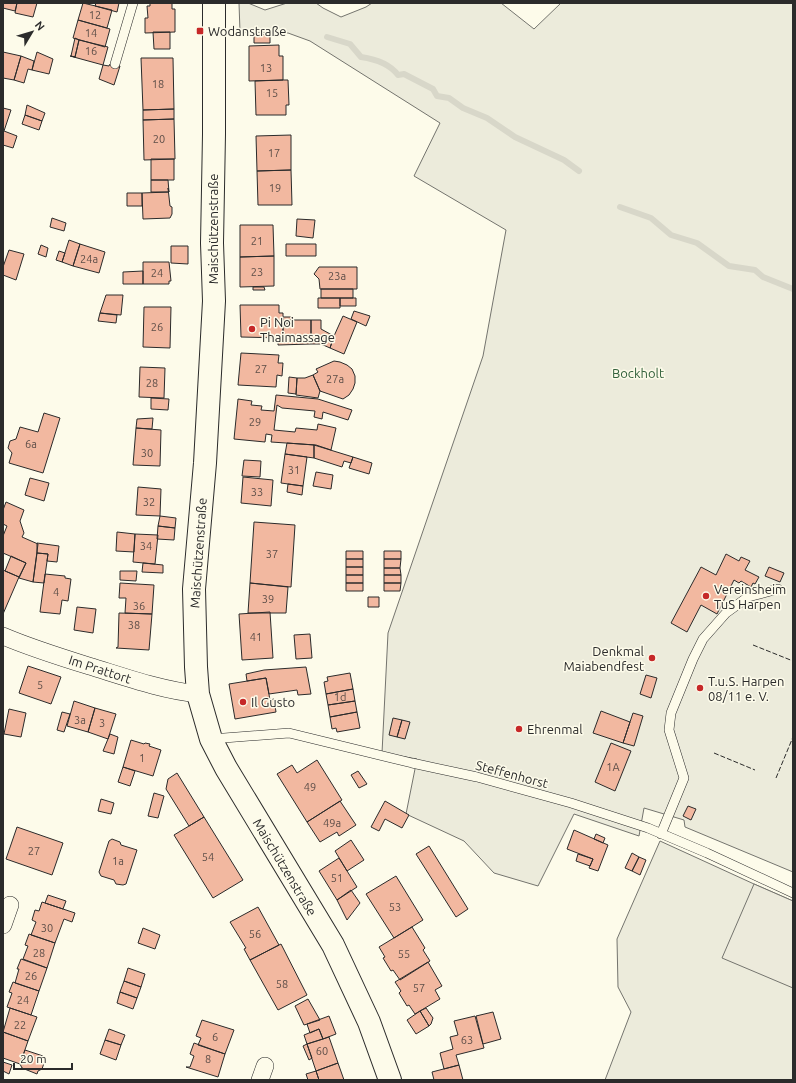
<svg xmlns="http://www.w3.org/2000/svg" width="796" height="1083" viewBox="0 0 796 1083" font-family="Ubuntu,sans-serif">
	<rect width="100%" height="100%" fill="#fdfbea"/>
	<!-- green -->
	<path fill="#ecebdb" stroke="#74746e" d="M239 3H248L265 10 287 3H316L323 8 341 17 366 7 372 3H501L534 29 561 3H793V872L685 827 684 820 644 808 639 836 574 814 538 886 494 873 464 841 406 814 417 759 382 753 388 633 483 356 506 230 414 176 440 123 310 41 288 33 240 32Z
		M660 841 754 884 793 901V1080H605L631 1012 618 987 617 939Z"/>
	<!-- parking -->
	<path fill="#eceadb" stroke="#74746e" d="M754 884 793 901V988L722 958Z"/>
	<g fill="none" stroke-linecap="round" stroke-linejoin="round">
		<!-- stream -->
		<path stroke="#d8d7c9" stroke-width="6" d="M327 37 350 44 361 57C375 59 389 63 398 75L404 74 433 89 437 96 449 98 463 108 487 118 515 137 564 160 579 171
			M620 207 651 218 671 235 697 243 729 266 755 270 763 277 793 289"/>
	</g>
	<!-- building -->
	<path fill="#f2b8a0" stroke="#2b2b2b" d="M3 3H17L15 11 3 8Z
		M17 3H37L33 17 15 13Z
		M83 3 112 10 107 28 78 20Z
		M96 3H119L117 12 95 6Z
		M150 3H172V9H175V32L145 33V18H148L147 6H150Z
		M78 20 110 29 105 47 73 38Z
		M153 32H170V49H154Z
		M270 34V43H254V35Z
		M75 38 79 40 75 57 71 56Z
		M79 40 108 47 103 65 70 56 75 57Z
		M279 45V56H283V80L249 81V46Z
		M3 52 21 56 14 80 3 78Z
		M37 52 53 59 49 74 32 70Z
		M21 56 34 61 32 70 28 69 24 83 14 80Z
		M141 58H173L174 109 143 110Z
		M110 64 120 66 114 85 99 79 103 65 109 66Z
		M283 80H288L289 105H286V115H256L255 81Z
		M27 105 45 113 42 121 25 115Z
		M3 108 11 110 4 131 17 136 13 148 3 145Z
		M174 109V119L143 120V110Z
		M25 115 42 121 39 130 22 124Z
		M174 119 175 159 144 160 143 120Z
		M291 135V170L257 171 256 136Z
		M151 159H174V180H151Z
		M291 170 292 205H258L257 171Z
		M151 180H168L169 192H151Z
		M168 188 170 206 172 207V214L170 218 143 219 142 193 169 192Z
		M127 193H142V206H127Z
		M52 218 66 223 64 231 50 227Z
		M297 219 315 220 313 238 296 236Z
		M240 225H273L274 256 240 257Z
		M69 240 80 244 73 266 62 262Z
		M80 244 105 252 99 273 73 266Z
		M286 244H316V256H286Z
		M41 245 48 248 46 257 38 254Z
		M171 246H188V264L171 263Z
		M9 250 24 254 16 280 3 275V267Z
		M59 251 65 253 62 262 56 260Z
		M274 256V286L240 287V257Z
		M143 262H169L171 281H169V284H143Z
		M319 267H357V289H320L319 279 314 274Z
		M143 271V284H123V272Z
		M253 287H264L265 290H253Z
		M321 289H353V298H321Z
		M106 295H123L121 315 100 313Z
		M318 298H340V308H318Z
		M340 298H356V306H340Z
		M240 305H279V313H283V338L241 337Z
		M144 307H171L170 348 143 347Z
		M354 311 370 316 366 326 351 319Z
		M100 313 117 315 116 323 98 321Z
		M343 316 357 322 344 354 330 348 333 339 330 338 332 335 334 336Z
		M283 317H293L292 320H290L287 322V324H283Z
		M290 320H311V344L278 345V338H283V324H287V322Z
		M311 320H321V329L332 335 330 338 333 339 330 348 321 344H311Z
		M241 353 279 355 278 363H283L282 376 277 375 276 387 238 385Z
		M334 361 340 362 347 365 352 369 355 376V383L353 389 349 395 343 399 320 391 313 375 318 372 316 369Z
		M140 367 165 368 164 398 139 397Z
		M313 375 320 391 318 398 296 395 297 378H305Z
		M289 377 297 378 296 394 288 393Z
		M276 395 318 399 352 410 348 420 323 412 322 419 314 417 315 411 282 408 277 405 274 430 295 432 296 428 317 430 318 424 336 428 331 450 316 445 271 442 272 435 266 434 265 442 234 439 238 399 252 401 251 405 262 406 261 410 274 411Z
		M151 398 169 399 168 410 151 409Z
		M44 413 60 418 43 473 9 463 12 453 8 448 10 441 16 439 20 427 38 432Z
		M153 418 152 429 136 428 137 419Z
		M136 428 161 430 160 466 133 465Z
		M287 443 314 445V458L285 454Z
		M314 445 353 457 351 463 344 461 342 467 314 458Z
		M285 454 307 457 303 486 281 483Z
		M353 457 372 463 369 474 349 468Z
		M244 460 261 461 260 477 242 476Z
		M316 472 333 475 331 489 313 486Z
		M243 477 273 480 271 506 241 503Z
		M30 478 49 483 44 501 25 495Z
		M288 484 303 486 302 495 287 492Z
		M138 487 161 489 160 516 136 515Z
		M6 502 24 510 20 521 24 533 22 537 38 544 33 582 19 578 26 563 3 553V536L7 526 3 524V510Z
		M160 516 176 518 175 528 158 526Z
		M254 522 295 525 291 587 250 583Z
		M158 526 175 528 174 540 157 539Z
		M117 532 135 534 134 552 116 551Z
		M135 534 158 535 155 564 133 562Z
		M37 543 59 546 57 562 47 561 48 554 37 553Z
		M346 551H363V559H346Z
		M384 551H401V559H384Z
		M37 553 48 554 44 583 33 582Z
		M726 554 739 561 741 557 750 561 745 570 759 577 755 584 753 583 751 587 741 581 739 583 734 580 717 614 701 605 687 632 671 623 701 567 716 575Z
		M11 556 26 563 19 577 5 571Z
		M346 559H363V567H346Z
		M384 559H401L400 568H384Z
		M143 563 163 565V573L142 572Z
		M346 567H363V575H346Z
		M769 567 784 573 780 582 765 576Z
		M384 568H400L401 575H384Z
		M3 570 19 577 3 614Z
		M120 571H137L136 581 120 580Z
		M45 574 65 576V578L71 579 68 601 62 600 60 614 40 612Z
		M346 575H363V583H346Z
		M384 575H401V583H384Z
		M120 583 154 585 152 614 125 613 126 598H119Z
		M250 583 288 587 286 613H248Z
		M346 583H363V591H346Z
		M384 583H401L400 591H384Z
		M368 597H379V607H368Z
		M77 607 96 609 93 633 74 630Z
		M270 612 273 658 242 660 239 614Z
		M119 613 152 614 149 650 116 648 118 647Z
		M310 634 312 658 296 659 294 635Z
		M28 666 61 677 51 704 19 693Z
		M306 667 311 694 298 695 297 690 269 694 266 678 247 681 246 674 264 670Z
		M350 673 353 689 326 694 324 682 328 681 327 677Z
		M646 675 657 678 651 698 640 694Z
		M266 678 270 700 274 699 276 712 235 719 229 684Z
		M353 689 355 701 328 705 326 694Z
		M74 701 95 708 88 732 67 726Z
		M355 701 357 712 330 717 328 705Z
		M95 708 116 714 108 739 88 732Z
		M9 709 26 713 21 737 4 734Z
		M601 711 630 722 623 743 593 733Z
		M62 712 70 714 64 732 57 730Z
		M357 712 360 728 337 732 336 728 332 729 330 717Z
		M633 713 643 716 634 746 623 743Z
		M393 718 402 720 397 737 389 735Z
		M402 720 410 722 405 739 397 737Z
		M110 734 118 737 114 754 103 751Z
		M131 740 144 744 145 743 150 744 149 746 161 750 153 776 123 767Z
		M611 743 631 751 615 791 595 782Z
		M317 760 342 800 307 822 277 774 292 765 297 773Z
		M123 767 135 771 130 786 118 782Z
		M358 771 367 784 359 788 351 775Z
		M177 773 204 817 189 826 166 789 168 779Z
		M154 793 164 796 158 818 148 816Z
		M101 799 114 803 111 814 98 811Z
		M340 801 356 825 339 836 337 832 320 842 307 822Z
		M385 801 409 815 402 828 385 819 379 831 371 827Z
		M688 806 696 809 691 820 683 816Z
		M204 817 243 880 213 898 174 835Z
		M17 827 63 843 52 875 6 859Z
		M574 830 608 845 598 871 589 868 593 859 567 849Z
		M596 834 605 838 603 843 594 839Z
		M112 839 120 842 121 845 137 850 126 884 123 885 116 884 114 880 101 876 99 872 109 841Z
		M351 840 364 860 347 871 335 851Z
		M429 846 468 909 456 917 416 854Z
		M632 853 639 857 632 871 625 868Z
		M578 854 593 859 590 866 576 861Z
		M639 857 646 860 640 875 632 871Z
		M339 858 357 887 337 900 319 871Z
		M396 876 423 920 394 938 366 894Z
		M351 890 360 903 347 920 337 900Z
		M48 895 66 901 63 909 45 903Z
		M42 902 75 913 72 922 64 919 55 943 31 935 36 922 32 920 35 910 39 911Z
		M258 907 279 945 250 960 244 949 246 948 230 922Z
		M412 927 425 948 423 950 430 961 400 980 393 970 391 971 383 958 385 957 379 947Z
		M143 928 160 935 155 949 138 943Z
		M29 934 55 943 47 968 23 959 28 946 25 945Z
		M281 944 307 995 278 1010 250 960Z
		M21 959 47 968 39 991 15 983 19 969H17Z
		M428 962 442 986 435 990 440 999 415 1014 409 1005 407 1006 399 993 401 991 395 982Z
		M128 968 145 974 141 987 124 981Z
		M124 981 141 987 137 998 120 992Z
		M13 982 39 991 31 1015 7 1007 12 993 9 992Z
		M120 992 137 998 133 1009 117 1003Z
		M308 999 320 1020 304 1025 295 1006Z
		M10 1008 37 1017 28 1041 3 1032Z
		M426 1008 433 1018 431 1024 429 1026 420 1011Z
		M420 1011 429 1026 416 1034 407 1020Z
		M493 1012 501 1039 483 1044 476 1016Z
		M329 1016 336 1034 323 1039 319 1029 310 1033 307 1024Z
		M475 1016 484 1048 456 1055 459 1065 444 1069 440 1053 453 1049 450 1037 458 1035 454 1021Z
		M202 1020 234 1030 225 1054 198 1045 201 1038 196 1036Z
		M109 1029 125 1035 121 1045 105 1040Z
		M319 1029 323 1039 307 1044 304 1035Z
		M3 1032 28 1041 20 1064 3 1058Z
		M329 1037 338 1063 316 1071 307 1044Z
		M105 1040 121 1045 116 1060 100 1054Z
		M194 1043 225 1054 218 1077 186 1067H190L194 1056 190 1054Z
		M307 1044 312 1058 309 1060 303 1046Z
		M25 1050 43 1056 42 1059 44 1063 42 1069 38 1071 37 1074 22 1068 20 1064Z
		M3 1062 12 1065 9 1074 3 1071Z
		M338 1063 344 1080H319L316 1071Z
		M459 1065 463 1080H434L432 1072Z
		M316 1071 319 1080H308L306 1074Z"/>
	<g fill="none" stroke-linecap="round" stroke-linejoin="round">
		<defs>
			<path id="lane" d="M115 64 133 3
				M211 739 289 733 412 763 477 777 571 803 648 828 707 853 793 893
				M661 834 684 778 669 730 671 713 693 659 703 639 726 613 748 597 778 589"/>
			<path id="street" d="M3 636C31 648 60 657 89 666 125 677 161 690 198 694
				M3 925 10 905
				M260 1080 265 1066"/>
			<path id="secondary" d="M214 3V134L212 243 214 301 205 463 194 589 196 667 198 694 211 739 226 768 333 945 369 1022 390 1080"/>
		</defs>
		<!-- lane casing -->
		<use href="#lane" stroke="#2b2b2b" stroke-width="10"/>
		<!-- street casing -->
		<use href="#street" stroke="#2b2b2b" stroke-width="18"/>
		<!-- secondary casing -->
		<use href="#secondary" stroke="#2b2b2b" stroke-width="24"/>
		<!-- lane -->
		<use href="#lane" stroke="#fdfbea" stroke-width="9"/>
		<!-- street -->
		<use href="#street" stroke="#fdfbea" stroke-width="17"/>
		<!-- secondary -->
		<use href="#secondary" stroke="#fdfbea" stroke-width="22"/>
		<!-- fence -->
		<path stroke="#2b2b2b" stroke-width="1" stroke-dasharray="5 2" stroke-linecap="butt" d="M753 645 793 661
			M714 753 755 770
			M776 778 793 737"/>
	</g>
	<!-- markers -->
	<g fill="#c62828" stroke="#fdfbea" stroke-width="1.5">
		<rect x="196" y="27" width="8" height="8" rx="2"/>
		<circle cx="252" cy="329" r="4"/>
		<circle cx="706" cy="596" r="4"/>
		<circle cx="652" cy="658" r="4"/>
		<circle cx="700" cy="688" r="4"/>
		<circle cx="243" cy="702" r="4"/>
		<circle cx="519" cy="729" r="4"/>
	</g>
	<g text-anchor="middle" stroke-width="3" stroke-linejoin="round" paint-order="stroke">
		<!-- number labels -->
		<g font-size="11" fill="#5d4e48">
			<text x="95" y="19">12</text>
			<text x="91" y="37">14</text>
			<text x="91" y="55">16</text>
			<text x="266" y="72">13</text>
			<text x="158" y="88">18</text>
			<text x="272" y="97">15</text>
			<text x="159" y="143">20</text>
			<text x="274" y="157">17</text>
			<text x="275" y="192">19</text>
			<text x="257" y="245">21</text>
			<text x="89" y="263">24a</text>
			<text x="257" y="276">23</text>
			<text x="157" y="277">24</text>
			<text x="337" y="280">23a</text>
			<text x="157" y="331">26</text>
			<text x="261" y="373">27</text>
			<text x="335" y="383">27a</text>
			<text x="152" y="387">28</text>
			<text x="255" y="426">29</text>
			<text x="31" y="448">6a</text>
			<text x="147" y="457">30</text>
			<text x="294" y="474">31</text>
			<text x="257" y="496">33</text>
			<text x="149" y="506">32</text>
			<text x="146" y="550">34</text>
			<text x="272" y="558">37</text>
			<text x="56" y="596">4</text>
			<text x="268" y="603">39</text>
			<text x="139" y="610">36</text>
			<text x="134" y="629">38</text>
			<text x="256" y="641">41</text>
			<text x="40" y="689">5</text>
			<text x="340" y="701">1d</text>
			<text x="80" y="724">3a</text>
			<text x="102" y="727">3</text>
			<text x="142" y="762">1</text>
			<text x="613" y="771">1A</text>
			<text x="310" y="791">49</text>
			<text x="332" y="827">49a</text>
			<text x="34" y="855">27</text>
			<text x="208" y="861">54</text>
			<text x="118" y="865">1a</text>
			<text x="337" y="882">51</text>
			<text x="395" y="911">53</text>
			<text x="47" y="932">30</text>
			<text x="255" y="938">56</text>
			<text x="39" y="957">28</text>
			<text x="404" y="958">55</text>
			<text x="31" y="980">26</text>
			<text x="282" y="988">58</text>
			<text x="419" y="992">57</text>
			<text x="23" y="1004">24</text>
			<text x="20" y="1029">22</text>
			<text x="215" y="1041">6</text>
			<text x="467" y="1044">63</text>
			<text x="322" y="1055">60</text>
			<text x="208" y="1063">8</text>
		</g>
		<!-- poi labels -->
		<g font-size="13" fill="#2b2b2b" stroke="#fdfbea" text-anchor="start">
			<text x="208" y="36">Wodanstraße</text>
			<text x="260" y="327">Pi Noi<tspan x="260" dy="15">Thaimassage</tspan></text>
			<text x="714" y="594">Vereinsheim<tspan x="714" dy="15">TuS Harpen</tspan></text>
			<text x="644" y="656" text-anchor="end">Denkmal<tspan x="644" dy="15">Maiabendfest</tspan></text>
			<text x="708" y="686">T.u.S. Harpen<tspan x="708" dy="15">08/11 e. V.</tspan></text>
			<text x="251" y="707">Il Gusto</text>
			<text x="527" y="734">Ehrenmal</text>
		</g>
		<!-- street labels -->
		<g font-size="13" fill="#2b2b2b" stroke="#fdfbea">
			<text transform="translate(213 229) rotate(-90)" y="5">Maischützenstraße</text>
			<text transform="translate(198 553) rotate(-86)" y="5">Maischützenstraße</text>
			<text transform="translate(100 669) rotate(18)" y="5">Im Prattort</text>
			<text transform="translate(512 774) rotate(15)" y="5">Steffenhorst</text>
			<text transform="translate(285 867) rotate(59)" y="5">Maischützenstraße</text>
		</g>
		<!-- park labels -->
		<g font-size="13" fill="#34623c" stroke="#fdfbea">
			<text x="638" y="378">Bockholt</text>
		</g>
	</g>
	<!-- border -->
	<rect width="796" height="1083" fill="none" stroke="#2b2b2b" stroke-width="8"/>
	<!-- north arrow -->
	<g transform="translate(32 32) rotate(52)" stroke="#fdfbea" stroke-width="3" paint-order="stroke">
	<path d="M0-3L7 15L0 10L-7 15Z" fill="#2b2b2b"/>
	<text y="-6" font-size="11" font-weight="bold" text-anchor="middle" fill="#2b2b2b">N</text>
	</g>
	<!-- scale -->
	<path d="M14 1063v6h58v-6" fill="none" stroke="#2b2b2b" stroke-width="2"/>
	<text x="20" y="1063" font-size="12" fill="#2b2b2b" stroke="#fdfbea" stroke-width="3" paint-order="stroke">20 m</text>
</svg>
